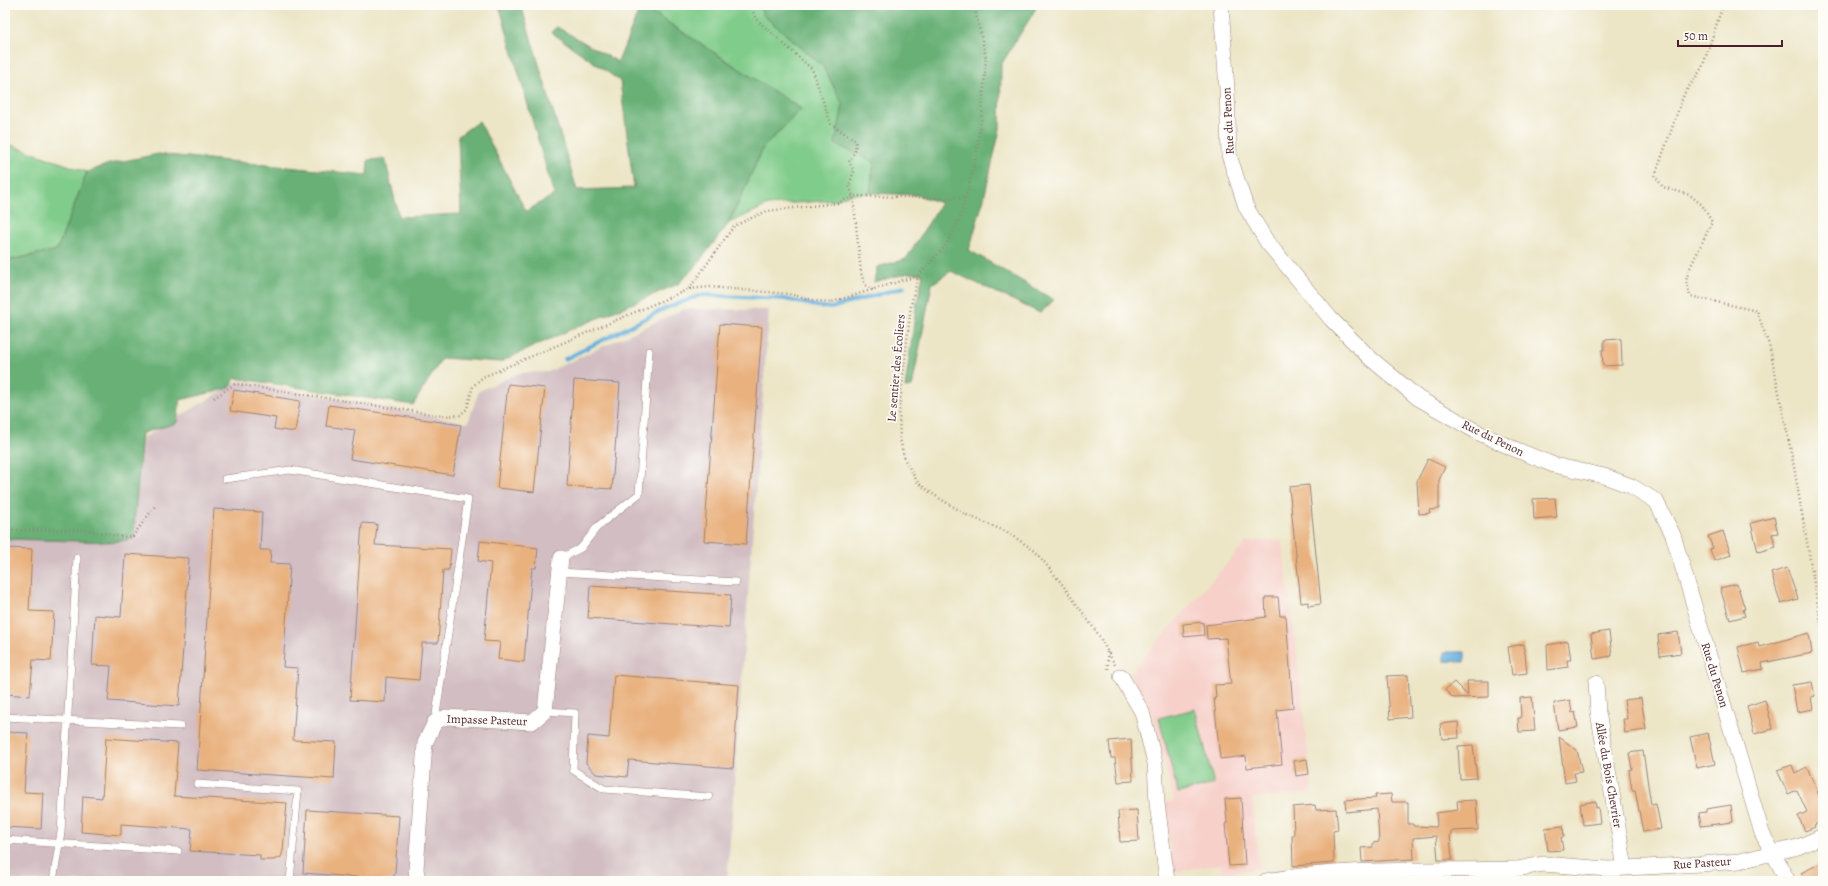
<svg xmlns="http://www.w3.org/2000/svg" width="1828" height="886" viewBox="0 0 1828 886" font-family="Alegreya,serif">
	<rect width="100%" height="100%" fill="#fdfcf7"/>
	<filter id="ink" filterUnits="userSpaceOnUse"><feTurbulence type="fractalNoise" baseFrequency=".025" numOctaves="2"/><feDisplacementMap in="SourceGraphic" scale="8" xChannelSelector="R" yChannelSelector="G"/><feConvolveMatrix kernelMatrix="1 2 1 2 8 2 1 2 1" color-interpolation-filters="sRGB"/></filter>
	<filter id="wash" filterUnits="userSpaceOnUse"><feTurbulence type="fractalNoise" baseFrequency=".012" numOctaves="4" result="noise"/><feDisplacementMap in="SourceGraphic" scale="16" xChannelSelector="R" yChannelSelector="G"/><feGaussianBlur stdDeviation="0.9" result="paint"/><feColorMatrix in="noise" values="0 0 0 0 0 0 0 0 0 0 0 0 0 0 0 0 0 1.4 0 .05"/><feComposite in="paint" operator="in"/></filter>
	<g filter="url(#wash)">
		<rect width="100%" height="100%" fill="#ece5c6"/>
		<!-- built -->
		<path fill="#f7d0ca" d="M1282 540 1299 669 1312 793 1252 798 1259 869 1222 873 1220 864 1173 872 1164 803 1174 801 1152 711 1129 674 1246 542Z"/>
		<!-- industrial -->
		<path fill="#d2bec2" d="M684 309 769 310 727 881H5V539L114 542 132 539 143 438 239 381 468 423 479 391 519 373 548 372Z"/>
		<!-- green -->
		<path fill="#80cc8a" stroke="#65765a" d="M641 5H759L763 15 823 66 874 162 870 193 850 194 836 200 768 205 729 223 763 148 801 109Z
			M5 143 87 172 57 250 5 261Z
			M1195 709 1214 784 1178 793 1159 718Z"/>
		<!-- forest -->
		<path fill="#68b076" stroke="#596850" d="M499 5H521L577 190 634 188 620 81 551 32 557 27 618 62 641 5 801 109 763 148 729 223 696 266 678 284 563 333 500 362 442 358 413 405 235 378 230 388 180 400 177 423 142 433 133 539 114 542 5 539V261L57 250 87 172 109 164 158 154 367 175 368 160 385 159 399 217 461 214 458 136 479 121 526 211 554 195Z
			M759 5H1038L1001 65 1000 129 984 198 969 250 1054 300 1040 313 951 271 932 284 912 387 905 388 916 307 923 274 909 273 874 282 877 267 906 259 941 203 917 195 870 193 874 162 835 144 843 105 823 66 763 15Z"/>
		<!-- water -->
		<path fill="#66b0de" stroke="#586884" d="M1444 652H1465V662L1444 661Z"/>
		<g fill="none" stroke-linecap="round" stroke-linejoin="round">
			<!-- stream -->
			<path stroke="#66b0de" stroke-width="4" d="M565 359 664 309 701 295 785 299 816 306 831 308 904 287"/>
		</g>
		<g id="blocks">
			<!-- building -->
			<path fill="#e9b17e" d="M720 324 762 327 746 544 704 541Z
				M1621 339 1622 365 1603 366 1602 350H1604V340Z
				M574 380 620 383 612 489 567 486Z
				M508 384 545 388 534 492 497 488Z
				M234 390 300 401 295 432 274 429 276 418 230 411Z
				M329 405 461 425 453 475 350 459 355 430 326 426Z
				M1428 459 1445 467 1439 480V509L1429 510 1430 513 1419 514 1417 481Z
				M1309 485 1321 604 1308 606V602L1301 603 1289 487Z
				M1555 498 1557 517 1534 519 1533 499Z
				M214 509 262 512 260 550H271L270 563 290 564 283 667 298 668 293 740 336 742 334 779 197 770Z
				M1774 517 1778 533 1772 534 1776 547 1758 552 1751 523Z
				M362 523 377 524 375 545 451 549 449 570H443L438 643H422L419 680 386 677 385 702 350 700Z
				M1723 531 1731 555 1714 561 1710 549 1713 548 1708 536Z
				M480 541 538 548 536 568H532L524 662 498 659 500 642 484 641 491 563 478 561Z
				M5 548 32 549 29 611 54 612 51 661 33 660 30 696 5 694Z
				M125 554 189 558 179 706 108 701 111 666 92 665 95 615 121 617Z
				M1787 568 1798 599 1781 604 1771 573Z
				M1737 584 1745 609H1743L1745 616 1730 620 1720 588Z
				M590 586 731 595 729 628 588 618Z
				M1265 597H1278L1280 616H1286L1293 708 1277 710 1282 764 1247 768 1246 756 1220 759 1214 698H1216L1215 685 1231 684 1226 638 1207 639 1206 625 1266 617Z
				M1203 622 1204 635 1184 637 1183 624Z
				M1609 631 1612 656 1594 659 1591 634Z
				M1678 632 1681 653 1660 656 1658 635Z
				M1809 633 1812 653 1762 663 1763 669 1744 673 1738 647 1758 642 1759 647Z
				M1568 641 1571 660H1567L1568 667 1548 670 1547 645Z
				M1524 644 1527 673 1512 675 1508 647Z
				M614 675 739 685 733 768 629 760 627 777 596 774 586 763 588 736 609 738Z
				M1408 675 1411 717 1390 719 1387 676Z
				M1467 681H1489V697L1453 698 1445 690 1454 682 1468 696Z
				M1812 682 1815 696 1811 697 1813 709 1797 712 1792 685Z
				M1532 697 1535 731 1519 732 1518 718H1521L1520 698Z
				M1641 698 1646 730 1625 733 1623 719H1627L1624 700Z
				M1570 700 1572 713 1575 712 1578 727 1558 730 1554 703Z
				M1765 700 1773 729 1754 734 1747 706Z
				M1458 722 1459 738 1442 739 1440 724Z
				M5 732 28 733 24 792 43 793 41 829 5 827Z
				M1708 733 1715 764 1697 768 1690 737Z
				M1559 737 1577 750 1582 772 1574 773 1576 781 1565 783Z
				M106 738 178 743 174 796 287 803 283 851 281 857 273 860H260V855L190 851 192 829 121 824V835L81 832 83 796 102 798Z
				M1131 739 1133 781 1118 782 1115 758H1111L1109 741Z
				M1473 745 1477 778 1460 779 1458 746Z
				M1643 751 1651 805 1656 804 1661 829 1643 832 1635 790H1632L1629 770 1632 769 1629 753Z
				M1307 759 1309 774 1296 776 1294 761Z
				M1792 765 1795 773 1807 767 1823 805V821L1814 825 1815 827 1805 831 1798 816 1807 812 1797 790 1788 794 1777 770Z
				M1391 794 1392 802H1408V824H1413V826L1436 827 1437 825 1436 813 1458 810 1457 801 1476 800 1478 830 1451 831V835H1450L1452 860H1438L1436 836 1413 838 1414 859 1362 862 1361 848 1373 847V843L1379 842 1377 809 1346 812 1345 800 1376 798 1375 795Z
				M1241 798 1245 865 1229 866 1225 824 1227 823 1225 799Z
				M1595 801 1596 808 1598 807 1600 823 1583 825 1580 804Z
				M1315 805 1316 810 1336 809 1338 830 1333 831 1334 863 1293 866 1292 835H1294L1293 807Z
				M1731 805 1733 822 1701 826 1699 813 1706 812V809Z
				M307 810 399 816 395 873 393 878 389 881H369V878L303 873Z
				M1137 810 1139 841 1120 842 1118 811Z
				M1563 826 1564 837H1561L1563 850 1548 851 1545 828Z
				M1823 862V881H1806L1801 873Z"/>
		</g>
	</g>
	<g filter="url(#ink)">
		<use href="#blocks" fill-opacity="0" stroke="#9b8278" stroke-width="1"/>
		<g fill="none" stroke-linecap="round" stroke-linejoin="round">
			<defs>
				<path id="service" d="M225 479 290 470 468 499 435 721
					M561 558 581 548 598 526 639 494 649 351
					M559 572 736 582
					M545 711 575 713 573 770 604 789 709 797
					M5 717 180 726
					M197 784 298 791 290 881
					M5 840 178 851
					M53 881 61 832 77 558"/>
				<path id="minor" d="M1221 5 1227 89 1229 155 1246 207 1267 242 1331 319 1370 358 1418 398 1479 433 1512 448 1554 465 1604 476 1631 486 1656 501 1673 535 1762 833 1788 881
					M1121 676 1142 712 1155 763 1157 803 1167 881
					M1596 683 1598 712 1625 868
					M418 881 416 869 425 743 435 722 446 717 532 722 545 711 561 558
					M1266 881C1347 867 1435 871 1517 869L1543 864 1608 869 1701 864 1740 861 1798 847 1823 836"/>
			</defs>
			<!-- service casing -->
			<use href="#service" stroke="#9b8278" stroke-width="8"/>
			<!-- minor casing -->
			<use href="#minor" stroke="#9b8278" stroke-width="16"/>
			<!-- path -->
			<path stroke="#9b8278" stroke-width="2.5" stroke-dasharray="1 3" stroke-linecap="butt" d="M750 5 756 19 812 69 831 124 856 141 855 151 849 162 854 171 849 186 853 196 966 198
				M974 5 986 57 982 113 976 158 960 218 947 244 918 276 911 305 899 413 900 439 905 460 918 483 934 495 967 515 1007 532 1035 551 1062 584 1098 634 1115 665
				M1723 5 1702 68 1684 94 1655 176 1663 187 1690 195 1702 205 1712 222 1689 270 1686 281 1690 296 1757 311 1770 348 1794 467 1823 635
				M689 289 734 226 767 211 838 203 853 196 861 273 865 285 873 290
				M214 398 235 384 444 416 460 415 467 409 473 386 483 377 689 289 710 287 789 294 817 301 832 302 917 276
				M5 530H87L123 537 133 536 155 506
				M1107 652 1108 670
				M5 878 36 881"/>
			<!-- service -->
			<use href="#service" stroke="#fff" stroke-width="7"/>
			<!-- minor -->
			<use href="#minor" stroke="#fff" stroke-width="15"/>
		</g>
	</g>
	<g text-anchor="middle" stroke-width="3.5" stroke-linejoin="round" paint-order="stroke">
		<!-- street labels -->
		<g font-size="12" fill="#4a1f2b" stroke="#fdfcf7">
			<text transform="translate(1228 121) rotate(-93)" y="4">Rue du Penon</text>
			<text transform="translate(896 368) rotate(-85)" y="4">Le sentier des Écoliers</text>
			<text transform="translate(1493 438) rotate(26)" y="4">Rue du Penon</text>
			<text transform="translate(1715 675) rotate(73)" y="4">Rue du Penon</text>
			<text transform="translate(487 720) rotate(2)" y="4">Impasse Pasteur</text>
			<text transform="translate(1609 775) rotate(80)" y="4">Allée du Bois Chevrier</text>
			<text transform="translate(1702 863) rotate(-4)" y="4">Rue Pasteur</text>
		</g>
	</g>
	<!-- margin -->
	<rect width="1828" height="886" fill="none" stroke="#fdfcf7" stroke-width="20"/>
	<!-- scale -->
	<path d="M1678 40v6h104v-6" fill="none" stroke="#4a1f2b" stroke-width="2"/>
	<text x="1684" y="40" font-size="12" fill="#4a1f2b" stroke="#fdfcf7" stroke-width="3" paint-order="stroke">50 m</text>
</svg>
